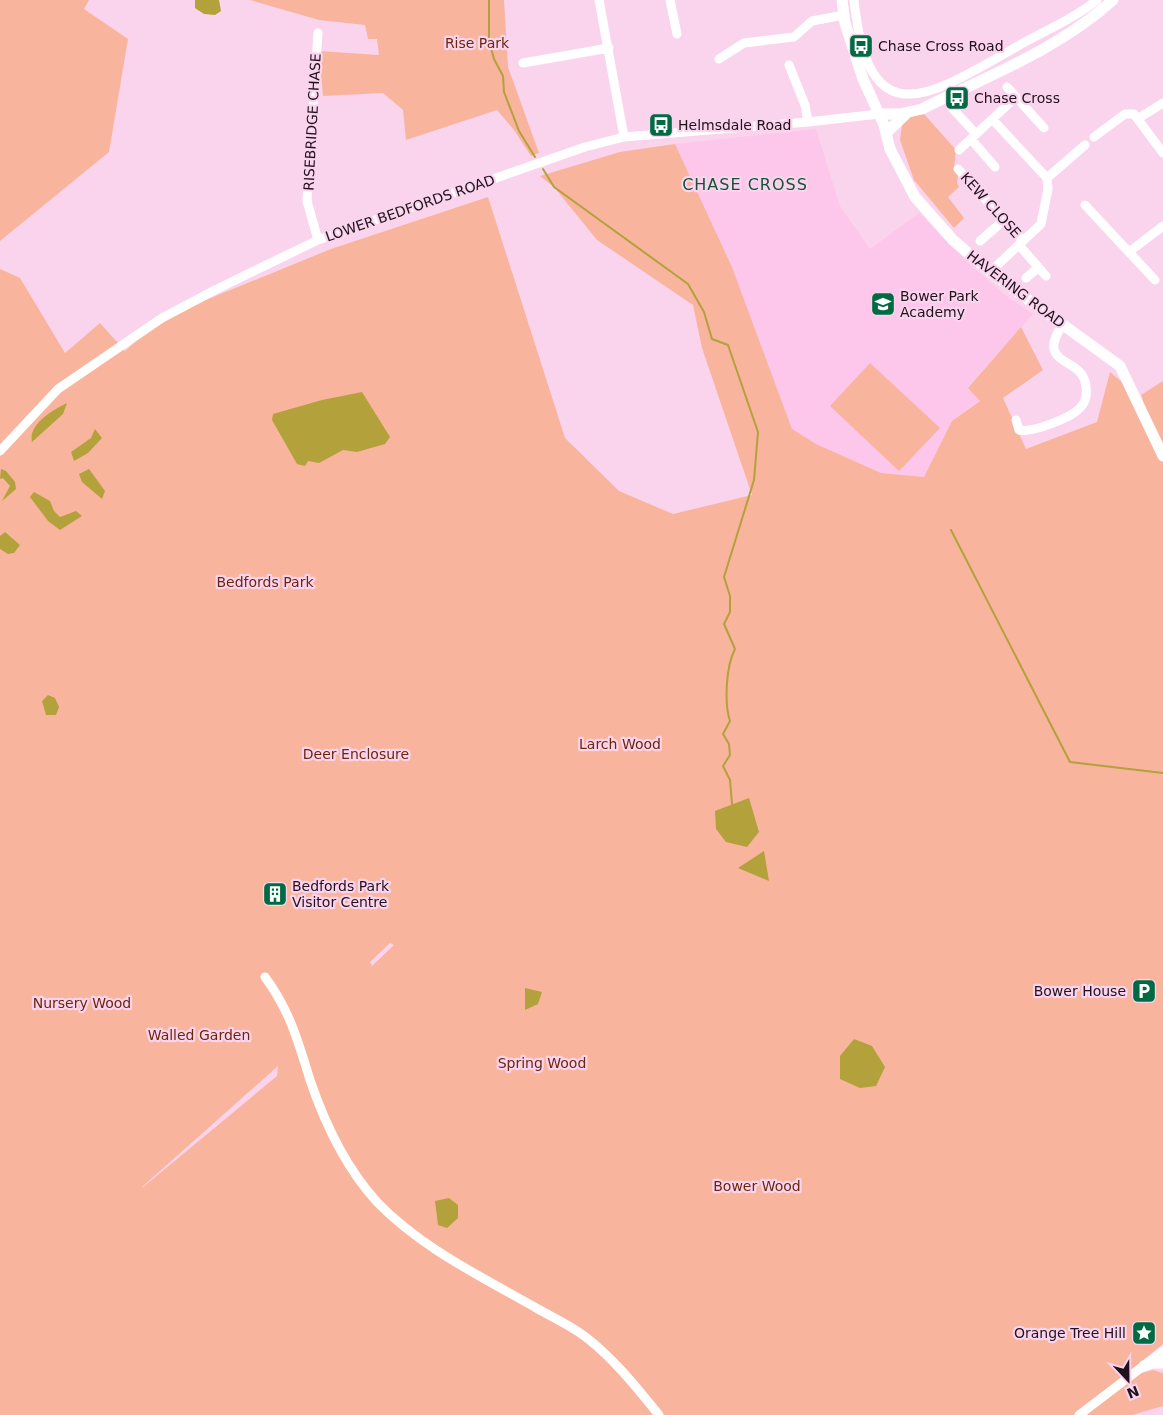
<svg xmlns="http://www.w3.org/2000/svg" width="1163" height="1415" viewBox="0 0 1163 1415" font-family="'DejaVu Sans',sans-serif">
	<rect width="100%" height="100%" fill="#fad4ed"/>
	<!-- built -->
	<path fill="#fcc7eb" d="M816 129 840 206 870 249 919 213 965 260 1005 295 1033 314 968 387 980 400 952 421 924 477 881 473 816 444 792 429 732 267 675 144Z"/>
	<!-- green -->
	<path fill="#f9b49d" fill-rule="evenodd" d="M0 0H89L84 9 128 39 109 152 0 241Z
		M250 0H504L508 67 539 153 531 156 514 130 497 110 406 140 403 110 383 93 323 96 319 51 379 55 377 39H368L365 25 319 20Z
		M924 114 956 150 954 168 958 176 957 183 959 187 948 197 964 218 954 228 914 180 900 140 903 118Z
		M675 144 732 267 792 429 816 444 881 473 924 477 952 421 980 401 968 388 1021 327 1043 370 1003 398 1026 449 1097 422 1110 372 1143 400 1141 395 1163 381V1344L1075 1415H0V269L20 278 65 353 100 323 125 351 162 318 331 249 488 197 565 438 619 491 673 514 752 495 702 348 693 305 597 240 554 187 540 176 620 152ZM390 943 394 945 372 966 370 962ZM278 1066 277 1076 142 1188V1187Z
		M870 363 940 428 899 471 830 406Z
		M1153 1370 1163 1373V1406L1132 1415H1085L1138 1374Z"/>
	<!-- water -->
	<path fill="#b3a13b" d="M195 0H219L221 11 215 15 204 14 195 8Z
		M362 392 390 437 385 444 357 452 343 450 319 463 308 461 305 466 297 464 272 420 273 414 322 400Z
		M67 403 63 414 32 442C28 424 53 410 67 403Z
		M95 429 102 438 88 453 74 461 71 452 91 438Z
		M1 469 6 471 15 482 16 489 2 501 10 486 3 478 0 479Z
		M89 469 105 491 102 499 82 482 79 474Z
		M34 492 50 501 54 511 60 517 76 511 82 516 60 530 48 521 30 497Z
		M5 532 20 545 14 553 8 554 0 549V536Z
		M48 695 55 698 59 707 56 715H46L42 701Z
		M749 798 759 832 747 847 726 842 716 829 715 811Z
		M764 851 769 881 738 868Z
		M525 988 542 992 538 1004 525 1010Z
		M854 1039 872 1046 885 1067 876 1086 860 1088 840 1079V1056Z
		M449 1198 458 1205V1218L447 1228 438 1225 435 1201Z"/>
	<g fill="none" stroke-linecap="round" stroke-linejoin="round">
		<!-- stream -->
		<path stroke="#b3a13b" stroke-width="2" d="M489 0V40L494 59 503 76 504 92 519 131 535 157
			M543 169 554 187 688 284 704 312 712 339 728 345 758 432 754 480 724 577 730 596V612L724 624 735 649C726 666 724 703 730 721L723 734 729 744 730 755 723 766 730 780 732 804
			M951 530 1070 762 1163 773"/>
		<!-- minor -->
		<path stroke="#fff" stroke-width="9" d="M599 0 624 137
			M670 0 677 34
			M854 0C868 134 924 100 1011 50 1039 33 1071 21 1097 0
			M318 33 307 201 318 240
			M719 59 744 43 794 37 812 21 844 15
			M523 63 609 48
			M789 65 805 105 808 122
			M1007 87 1044 128
			M952 108 976 134
			M1139 118 1163 103
			M992 119 1047 178
			M1094 137 1125 114H1134L1163 153
			M971 139 995 167
			M959 150 1016 97
			M958 169 1023 241
			M1085 205 1155 280
			M980 241 1004 220
			M1019 245 1046 276
			M1129 252 1163 226
			M990 272 1041 224 1048 189 1047 178 1085 145
			M1026 278 1038 268
			M1016 420 1019 430C1032 433 1071 418 1080 408 1086 402 1087 393 1086 386 1083 363 1058 365 1054 349 1052 340 1059 331 1063 324
			M0 451 58 389 162 318 217 289 318 240 585 147 624 137 808 122 879 114
			M265 977C290 1011 298 1041 310 1080 325 1124 346 1168 377 1202 421 1248 484 1278 538 1309 554 1318 572 1326 587 1338 615 1360 637 1388 659 1415
			M1079 1415 1163 1351"/>
		<!-- major -->
		<path stroke="#fff" stroke-width="11" d="M842 0 845 23 863 79 884 125 890 149 915 197 953 240 990 272 1120 366 1163 456
			M879 114H900L922 109C986 77 1059 49 1113 0
			M886 133 906 114
			M1144 1366 1152 1363H1163"/>
	</g>
	<!-- icons -->
	<defs>
		<symbol id="bus-square" viewBox="-11 -11 22 22"><rect x="-9" y="-9" width="18" height="18" rx="4" fill="#006b42" stroke="#fad4ed"/><path d="M-5-6H5V4H4V6H2V4H-2V6H-4V4H-5ZM-3.5-4V0h7V-4ZM-3.5 1.2v1.5H-2V1.2ZM2 1.2v1.5H3.5V1.2Z" fill="#fff"/></symbol>
		<symbol id="school-square" viewBox="-11 -11 22 22"><rect x="-9" y="-9" width="18" height="18" rx="4" fill="#006b42" stroke="#fad4ed"/><path d="M0-5L7-2L0 1L-7-2ZM-4 1L0 2.5L4 1V4Q0 6-4 4Z" fill="#fff"/></symbol>
		<symbol id="building-square" viewBox="-11 -11 22 22"><rect x="-9" y="-9" width="18" height="18" rx="4" fill="#006b42" stroke="#fad4ed"/><path d="M-4-6H4V6H1V3H-1V6H-4ZM-2.5-4.3h1.7v1.8h-1.7ZM.8-4.3h1.7v1.8H.8ZM-2.5-1h1.7V.8h-1.7ZM.8-1h1.7V.8H.8Z" fill="#fff"/></symbol>
		<symbol id="parking-square" viewBox="-11 -11 22 22"><rect x="-9" y="-9" width="18" height="18" rx="4" fill="#006b42" stroke="#fad4ed"/><path d="M-3.5-5.5H1a3.5 3.5 0 0 1 0 7H-1V5.5H-3.5ZM-1-3.4V-.6H.8a1.4 1.4 0 0 0 0-2.8Z" fill="#fff"/></symbol>
		<symbol id="sight-square" viewBox="-11 -11 22 22"><rect x="-9" y="-9" width="18" height="18" rx="4" fill="#006b42" stroke="#fad4ed"/><path d="M0-6L1.8-2.2L6-1.7L2.9 1.2L3.7 5.4L0 3.3L-3.7 5.4L-2.9 1.2L-6-1.7L-1.8-2.2Z" fill="#fff"/></symbol>
	</defs>
	<g fill-rule="evenodd">
		<use href="#bus-square" x="847" y="32" width="28" height="28"/>
		<use href="#bus-square" x="943" y="84" width="28" height="28"/>
		<use href="#bus-square" x="647" y="111" width="28" height="28"/>
		<use href="#school-square" x="869" y="290" width="28" height="28"/>
		<use href="#building-square" x="261" y="880" width="28" height="28"/>
		<use href="#parking-square" x="1130" y="977" width="28" height="28"/>
		<use href="#sight-square" x="1130" y="1319" width="28" height="28"/>
	</g>
	<g text-anchor="middle" stroke-width="4.5" stroke-linejoin="round" paint-order="stroke">
		<!-- park labels -->
		<g font-size="14" fill="#6e260b" stroke="#fad4ed">
			<text x="477" y="48">Rise Park</text>
			<text x="265" y="587">Bedfords Park</text>
			<text x="620" y="749">Larch Wood</text>
			<text x="356" y="759">Deer Enclosure</text>
			<text x="82" y="1008">Nursery Wood</text>
			<text x="199" y="1040">Walled Garden</text>
			<text x="542" y="1068">Spring Wood</text>
			<text x="757" y="1191">Bower Wood</text>
		</g>
		<!-- poi labels -->
		<g font-size="14" fill="#20111c" stroke="#fad4ed" text-anchor="start">
			<text x="878" y="51">Chase Cross Road</text>
			<text x="974" y="103">Chase Cross</text>
			<text x="678" y="130">Helmsdale Road</text>
			<text x="900" y="301">Bower Park<tspan x="900" dy="16">Academy</tspan></text>
			<text x="292" y="891">Bedfords Park<tspan x="292" dy="16">Visitor Centre</tspan></text>
			<text x="1126" y="996" text-anchor="end">Bower House</text>
			<text x="1126" y="1338" text-anchor="end">Orange Tree Hill</text>
		</g>
		<!-- street labels -->
		<g font-size="14" fill="#20111c" stroke="#fad4ed">
			<text transform="translate(312 122) rotate(-87)" y="5">RISEBRIDGE CHASE</text>
			<text transform="translate(991 205) rotate(48)" y="5">KEW CLOSE</text>
			<text transform="translate(410 208) rotate(-19)" y="5">LOWER BEDFORDS ROAD</text>
			<text transform="translate(1016 289) rotate(37)" y="5">HAVERING ROAD</text>
		</g>
		<!-- quarter labels -->
		<g font-size="16" letter-spacing="1" fill="#145336" stroke="#fad4ed">
			<text x="745" y="190">CHASE CROSS</text>
		</g>
	</g>
	<!-- north arrow -->
	<g transform="translate(1128 1380) rotate(158)" stroke="#fad4ed" stroke-width="4" paint-order="stroke">
	<path d="M0-4L9 19L0 12L-9 19Z" fill="#20111c"/>
	<text y="-8" font-size="14" font-weight="bold" text-anchor="middle" fill="#20111c">N</text>
	</g>
</svg>
